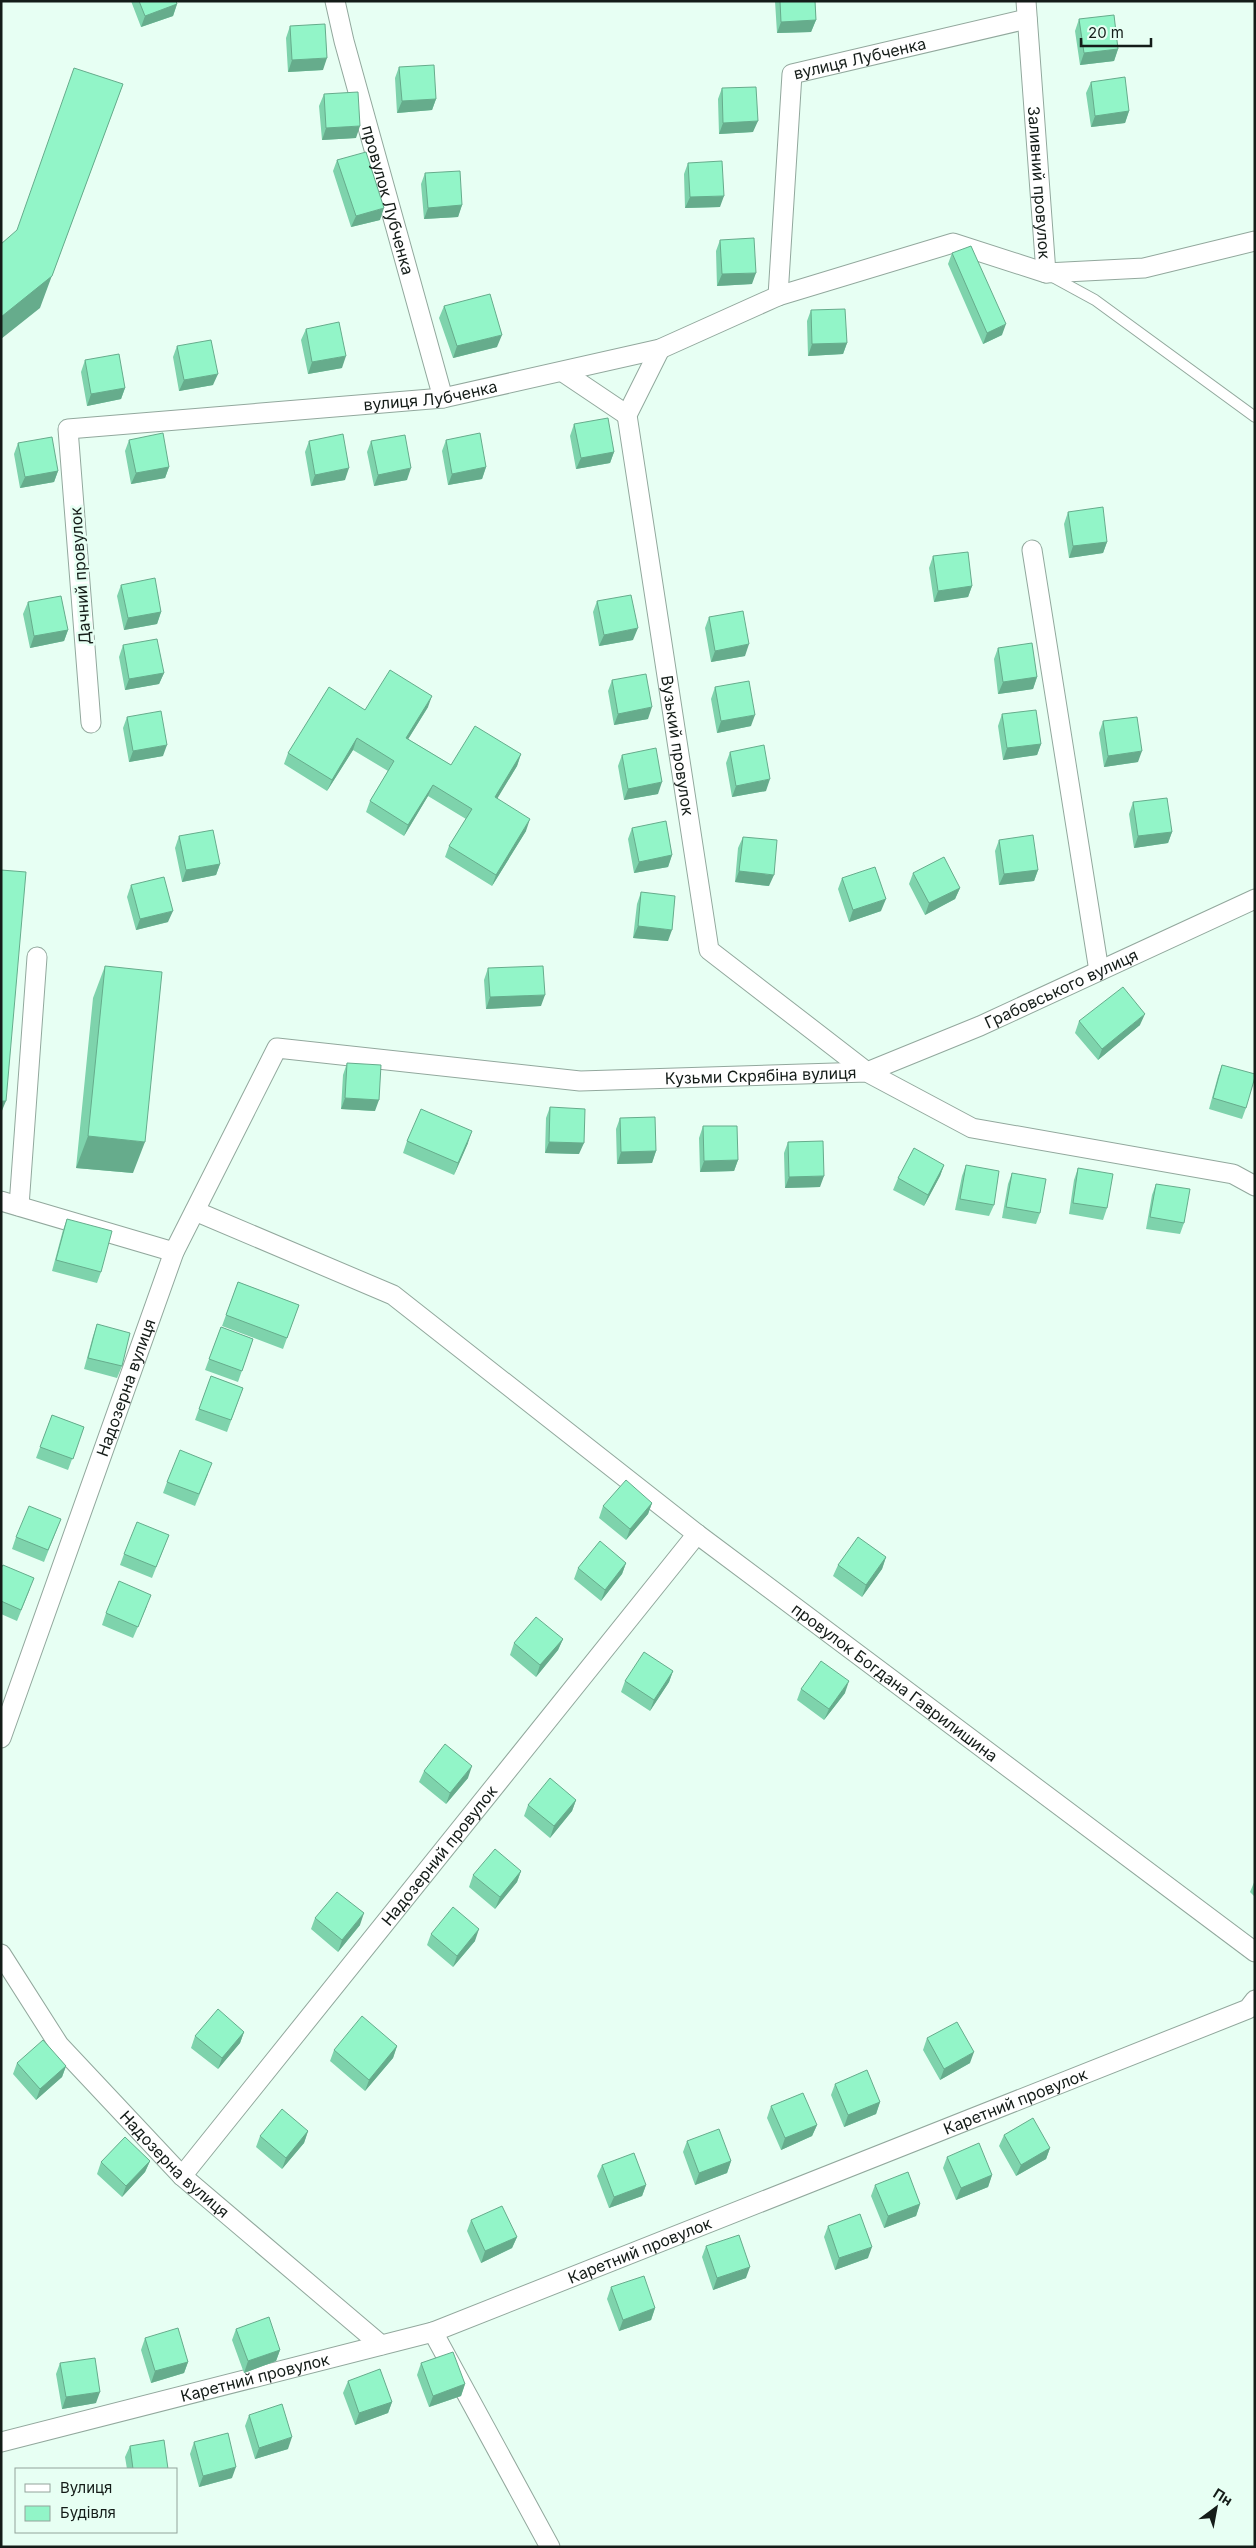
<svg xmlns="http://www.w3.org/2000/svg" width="1256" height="2548" viewBox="0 0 1256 2548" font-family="Inter,sans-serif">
	<rect width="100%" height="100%" fill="#e7fff3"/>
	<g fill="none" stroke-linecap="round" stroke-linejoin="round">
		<defs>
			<path id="service" d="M1051 276 1095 300 1255 417"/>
			<g id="minor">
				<path id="s1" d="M335 1 344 41 443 398"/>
				<path id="s2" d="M1026 1 1046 273 1144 268 1255 241"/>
				<path id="s3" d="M778 296 792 74 1027 19"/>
				<path id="s4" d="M660 349 627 415 709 950 867 1072 980 1026 1255 899"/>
				<path d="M563 372 627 415"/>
				<path d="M1032 550 1099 971"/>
				<path id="s5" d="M91 723 68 429 443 398 660 349 778 296 953 243 1046 273"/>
				<path d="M1 1201 174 1252"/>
				<path d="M19 1206 37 957"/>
				<path id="s6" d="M195 1211 393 1295 697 1534 1255 1952"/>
				<path id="s7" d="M1 1738 174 1252 277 1048 580 1081 867 1072 972 1128 1233 1174 1255 1186"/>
				<path id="s8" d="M1 1954 59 2045 182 2176 381 2345"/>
				<path id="s9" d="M182 2176 697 1534"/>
				<path d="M433 2332 550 2547"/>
				<path id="s10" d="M1 2442 433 2332 1248 2009 1255 2000"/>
			</g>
		</defs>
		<!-- service casing -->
		<use href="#service" stroke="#92a89d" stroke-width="12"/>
		<!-- minor casing -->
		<use href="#minor" stroke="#92a89d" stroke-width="21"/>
		<!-- service -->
		<use href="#service" stroke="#fff" stroke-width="10"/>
		<!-- minor -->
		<use href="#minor" stroke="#fff" stroke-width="19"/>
	</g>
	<!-- wall -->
	<path fill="#7ed3ac" d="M131 1H176L177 4 173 16 141 27Z
		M775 1H815L816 20 811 32 777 33Z
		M1079 19 1118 49 1114 61 1080 65 1075 31Z
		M290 26 323 70 288 72 286 38Z
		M399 67 436 99 432 110 397 113 395 78Z
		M1091 82 1129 111 1125 123 1091 127 1086 93Z
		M722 88 753 132 719 134 718 99Z
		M324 94 356 138 322 140 319 106Z
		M337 160 380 220 351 227 333 171Z
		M688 163 720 207 685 208 684 174Z
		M425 173 462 205 458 217 424 219 421 184Z
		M720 240 752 284 717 286 716 251Z
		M952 253 1002 335 983 344 948 264Z
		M444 306 497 347 453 358 439 318Z
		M811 310 847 343 843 354 808 356 807 321Z
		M306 329 342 368 308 374 301 340Z
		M177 346 213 385 179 391 173 357Z
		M85 360 125 388 121 399 87 406 81 372Z
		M574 424 614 452 610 463 576 469 570 436Z
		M129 440 169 467 165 478 131 484 125 451Z
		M446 440 486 467 482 479 448 485 442 451Z
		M309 441 345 480 311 486 305 452Z
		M371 441 407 480 374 486 367 452Z
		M18 443 58 471 54 482 20 488 14 454Z
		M1068 512 1107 542 1103 553 1069 558 1064 524Z
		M933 556 972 586 968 597 934 602 929 568Z
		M121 585 161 612 157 624 124 630 117 596Z
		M597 601 633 640 599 646 593 612Z
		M28 602 68 630 64 641 30 648 23 614Z
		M709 617 745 656 711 662 705 628Z
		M123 645 164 673 159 684 125 690 119 657Z
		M998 648 1037 677 1033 689 998 694 994 659Z
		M612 680 648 719 614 725 608 691Z
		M715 687 751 726 717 733 711 699Z
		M428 707 408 739 451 765 521 754 517 766 497 798 526 831 492 886 445 857 449 846 466 819 428 796 404 836 366 812 370 801 388 771 353 750 327 791 284 764 288 753 365 710Z
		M1002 714 1041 744 1037 755 1003 760 998 726Z
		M127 717 163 756 129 762 123 728Z
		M1103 721 1138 762 1104 767 1099 733Z
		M730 752 766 791 732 797 726 763Z
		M622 755 658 794 624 800 618 766Z
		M1133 802 1172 832 1168 843 1134 848 1129 814Z
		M632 828 672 855 668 867 634 873 628 839Z
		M179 836 220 864 216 875 182 882 175 848Z
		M743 837 769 886 735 882 738 848Z
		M999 840 1038 870 1034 881 999 885 995 851Z
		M913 873 960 888 955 899 925 915 909 884Z
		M842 878 881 911 849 922 838 889Z
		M131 885 168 922 136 930 127 897Z
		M641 892 668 941 633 938 637 904Z
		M105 966 133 1173 76 1168 93 998Z
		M488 968 541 1006 486 1009 484 980Z
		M1079 1021 1140 1025 1098 1060 1075 1033Z
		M347 1063 375 1111 341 1109 343 1075Z
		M1222 1065 1246 1108 1242 1119 1209 1109 1218 1076Z
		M550 1107 579 1154 545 1153 546 1118Z
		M620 1118 656 1151 652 1163 617 1164 616 1129Z
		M703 1126 738 1160 734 1171 700 1172 699 1138Z
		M407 1141 468 1143 454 1175 403 1153Z
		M788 1142 820 1187 785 1188 784 1153Z
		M944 1165 940 1176 924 1206 893 1190 898 1178Z
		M966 1165 994 1205 989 1216 955 1210 962 1176Z
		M1078 1168 1107 1208 1103 1220 1069 1214 1074 1180Z
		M1012 1173 1040 1213 1036 1224 1002 1218 1008 1184Z
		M1156 1184 1184 1223 1180 1234 1146 1229 1152 1195Z
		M67 1219 101 1272 97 1283 52 1271 63 1230Z
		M238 1282 299 1305 283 1349 222 1326Z
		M97 1324 122 1366 117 1378 84 1369 93 1336Z
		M221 1327 253 1339 238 1382 205 1370Z
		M211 1376 243 1388 227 1432 195 1420Z
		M52 1415 84 1427 68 1470 36 1458Z
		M208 1474 195 1506 163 1493 167 1482Z
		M652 1503 648 1514 626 1540 599 1518 603 1506Z
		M61 1519 44 1562 12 1549 16 1537Z
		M169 1535 152 1578 120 1565 124 1554Z
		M886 1557 882 1569 862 1597 833 1576 838 1565Z
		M626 1563 622 1574 601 1601 574 1579 578 1568Z
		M1 1568 30 1589 17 1621 1 1614Z
		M147 1606 133 1638 102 1625 106 1613Z
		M563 1639 558 1650 536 1677 510 1655 514 1643Z
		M673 1671 669 1682 650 1711 621 1692 625 1681Z
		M801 1689 845 1693 824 1720 797 1700Z
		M424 1771 468 1778 446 1804 419 1782Z
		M576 1800 572 1811 550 1838 524 1816 528 1805Z
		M521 1871 517 1882 495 1909 469 1887 473 1875Z
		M1255 1880V1897L1250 1892Z
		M315 1918 360 1925 338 1952 311 1929Z
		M431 1934 475 1941 453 1967 427 1945Z
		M244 2032 240 2043 218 2069 191 2048 195 2036Z
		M927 2038 970 2063 940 2080 923 2050Z
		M397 2046 393 2058 365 2091 330 2061 334 2050Z
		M17 2063 66 2066 62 2077 36 2100 13 2074Z
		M835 2084 880 2102 876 2114 844 2127 831 2095Z
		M771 2106 817 2125 812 2136 781 2150 767 2118Z
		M308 2131 304 2143 282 2169 256 2147 260 2136Z
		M1004 2135 1050 2148 1046 2159 1016 2176 999 2146Z
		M687 2141 731 2161 727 2173 695 2185 683 2152Z
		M947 2157 992 2175 988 2187 956 2200 943 2168Z
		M150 2161 145 2172 122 2197 97 2174 101 2162Z
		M602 2165 646 2185 642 2196 609 2208 597 2176Z
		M875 2185 920 2204 916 2216 884 2228 871 2196Z
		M471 2220 517 2237 512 2248 481 2263 467 2231Z
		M828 2226 868 2258 835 2270 824 2237Z
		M706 2246 746 2278 713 2290 702 2257Z
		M611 2287 655 2308 651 2320 619 2331 607 2299Z
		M236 2329 280 2350 276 2361 244 2373 232 2340Z
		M145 2338 188 2362 184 2373 151 2383 141 2350Z
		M60 2363 96 2403 62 2409 56 2374Z
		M421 2363 465 2384 461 2396 429 2407 417 2375Z
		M348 2381 392 2402 388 2413 355 2425 343 2393Z
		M249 2415 288 2449 255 2459 245 2426Z
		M194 2442 232 2478 199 2487 190 2454Z
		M130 2446 168 2469H127L125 2457Z"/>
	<!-- shaded-wall -->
	<path fill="#66ac8c" d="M177 4 173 16 141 27 145 16Z
		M816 20 811 32 777 33 781 22Z
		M1118 49 1114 61 1080 65 1084 53Z
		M327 58 323 70 288 72 292 60Z
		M123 84 40 308 1 339V317Z
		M436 99 432 110 397 113 402 101Z
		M1129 111 1125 123 1091 127 1095 116Z
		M758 121 753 132 719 134 723 123Z
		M360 126 356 138 322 140 326 128Z
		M724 196 720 207 685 208 690 197Z
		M462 205 458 217 424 219 428 208Z
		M384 208 380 220 351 227 356 216Z
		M756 273 752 284 717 286 722 274Z
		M1006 324 1002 335 983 344 987 333Z
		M502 335 497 347 453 358 457 346Z
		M847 343 843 354 808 356 812 344Z
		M346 356 342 368 308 374 312 362Z
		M218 374 213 385 179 391 184 380Z
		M125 388 121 399 87 406 91 394Z
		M614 452 610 463 576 469 581 458Z
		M169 467 165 478 131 484 136 473Z
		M486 467 482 479 448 485 452 474Z
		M349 468 345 480 311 486 315 475Z
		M411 468 407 480 374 486 378 475Z
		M58 471 54 482 20 488 25 477Z
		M1107 542 1103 553 1069 558 1073 546Z
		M972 586 968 597 934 602 938 591Z
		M161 612 157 624 124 630 128 618Z
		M638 628 633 640 599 646 604 635Z
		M68 630 64 641 30 648 34 636Z
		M749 644 745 656 711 662 715 651Z
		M164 673 159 684 125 690 129 679Z
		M1037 677 1033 689 998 694 1003 682Z
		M432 696 428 707 402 749 406 738Z
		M652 707 648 719 614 725 618 714Z
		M755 715 751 726 717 733 721 721Z
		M357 738 353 750 327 791 332 780Z
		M1041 744 1037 755 1003 760 1007 748Z
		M167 745 163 756 129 762 133 751Z
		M1142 751 1138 762 1104 767 1108 756Z
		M521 754 517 766 491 809 495 797Z
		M770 779 766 791 732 797 736 786Z
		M662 782 658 794 624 800 628 789Z
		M433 785 428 796 404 836 408 825Z
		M530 819 526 831 492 886 496 875Z
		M1172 832 1168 843 1134 848 1138 836Z
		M672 855 668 867 634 873 639 862Z
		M220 864 216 875 182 882 186 870Z
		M1038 870 1034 881 999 885 1004 874Z
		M739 871 774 875 769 886 735 882Z
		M960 888 955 899 925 915 929 903Z
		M886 899 881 911 849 922 853 910Z
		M173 911 168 922 136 930 140 919Z
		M638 926 672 930 668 941 633 938Z
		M545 995 541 1006 486 1009 490 997Z
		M1145 1014 1140 1025 1098 1060 1102 1049Z
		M345 1098 379 1100 375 1111 341 1109Z
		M1 1101H6L1 1113Z
		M472 1131 468 1143 454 1175 458 1163Z
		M88 1136 145 1142 133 1173 76 1168Z
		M549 1142 584 1143 579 1154 545 1153Z
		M656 1151 652 1163 617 1164 621 1152Z
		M738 1160 734 1171 700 1172 704 1161Z
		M944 1165 940 1176 924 1206 928 1195Z
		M824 1176 820 1187 785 1188 789 1177Z
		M652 1503 648 1514 626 1540 630 1529Z
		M886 1557 882 1569 862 1597 866 1585Z
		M626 1563 622 1574 601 1601 605 1590Z
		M563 1639 558 1650 536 1677 540 1665Z
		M673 1671 669 1682 650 1711 654 1700Z
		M849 1681 845 1693 824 1720 829 1709Z
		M472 1766 468 1778 446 1804 450 1793Z
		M576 1800 572 1811 550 1838 554 1826Z
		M521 1871 517 1882 495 1909 500 1897Z
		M364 1913 360 1925 338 1952 342 1940Z
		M479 1929 475 1941 453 1967 457 1956Z
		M244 2032 240 2043 218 2069 222 2058Z
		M397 2046 393 2058 365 2091 369 2080Z
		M974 2052 970 2063 940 2080 944 2069Z
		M66 2066 62 2077 36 2100 40 2089Z
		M880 2102 876 2114 844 2127 848 2115Z
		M817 2125 812 2136 781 2150 785 2138Z
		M308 2131 304 2143 282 2169 286 2158Z
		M1050 2148 1046 2159 1016 2176 1021 2165Z
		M150 2161 145 2172 122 2197 126 2186Z
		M731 2161 727 2173 695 2185 699 2173Z
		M992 2175 988 2187 956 2200 961 2188Z
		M646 2185 642 2196 609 2208 614 2197Z
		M920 2204 916 2216 884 2228 888 2216Z
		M517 2237 512 2248 481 2263 485 2251Z
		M872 2247 868 2258 835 2270 839 2258Z
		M750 2267 746 2278 713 2290 717 2278Z
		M655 2308 651 2320 619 2331 623 2320Z
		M280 2350 276 2361 244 2373 248 2361Z
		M188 2362 184 2373 151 2383 155 2371Z
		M465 2384 461 2396 429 2407 433 2396Z
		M100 2392 96 2403 62 2409 66 2397Z
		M392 2402 388 2413 355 2425 359 2413Z
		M292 2437 288 2449 255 2459 259 2448Z
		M236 2467 232 2478 199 2487 203 2476Z"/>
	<!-- building -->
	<path fill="#92f5c8" stroke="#66ac8c" d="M139 1H176L177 4 145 16Z
		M780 1H815L816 20 781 22Z
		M1114 15 1118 49 1084 53 1079 19Z
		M325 24 327 58 292 60 290 26Z
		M434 65 436 99 402 101 399 67Z
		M74 68 123 84 52 276 1 317V244L17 230Z
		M1125 77 1129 111 1095 116 1091 82Z
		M756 87 758 121 723 123 722 88Z
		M358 92 360 126 326 128 324 94Z
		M366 152 384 208 356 216 337 160Z
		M722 161 724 196 690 197 688 163Z
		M460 171 462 205 428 208 425 173Z
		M754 238 756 273 722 274 720 240Z
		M971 246 1006 324 987 333 952 253Z
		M490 294 502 335 457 346 444 306Z
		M845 309 847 343 812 344 811 310Z
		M339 322 346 356 312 362 306 329Z
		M211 340 218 374 184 380 177 346Z
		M119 354 125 388 91 394 85 360Z
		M608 418 614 452 581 458 574 424Z
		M163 433 169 467 136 473 129 440Z
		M480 433 486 467 452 474 446 440Z
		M343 434 349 468 315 475 309 441Z
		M405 435 411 468 378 475 371 441Z
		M52 437 58 471 25 477 18 443Z
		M1103 507 1107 542 1073 546 1068 512Z
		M968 552 972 586 938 591 933 556Z
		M155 578 161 612 128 618 121 585Z
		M631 595 638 628 604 635 597 601Z
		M61 596 68 630 34 636 28 602Z
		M743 611 749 644 715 651 709 617Z
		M157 639 164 673 129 679 123 645Z
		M1032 643 1037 677 1003 682 998 648Z
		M390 670 432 696 406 738 451 765 475 726 521 754 495 797 530 819 496 875 449 846 472 809 433 785 408 825 370 801 394 761 357 738 332 780 288 753 329 687 365 710Z
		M646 674 652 707 618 714 612 680Z
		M749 681 755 715 721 721 715 687Z
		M1036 710 1041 744 1007 748 1002 714Z
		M161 711 167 745 133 751 127 717Z
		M1137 717 1142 751 1108 756 1103 721Z
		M764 745 770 779 736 786 730 752Z
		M656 748 662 782 628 789 622 755Z
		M1167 798 1172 832 1138 836 1133 802Z
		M666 821 672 855 639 862 632 828Z
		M213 830 220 864 186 870 179 836Z
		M1033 835 1038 870 1004 874 999 840Z
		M743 837 777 840 774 875 739 871Z
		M944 857 960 888 929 903 913 873Z
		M875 867 886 899 853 910 842 878Z
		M1 870 26 872 6 1101H1Z
		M164 877 173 911 140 919 131 885Z
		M641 892 675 896 672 930 638 926Z
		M105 966 162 972 145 1142 88 1136Z
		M543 966 545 995 490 997 488 968Z
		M1123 987 1145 1014 1102 1049 1079 1021Z
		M347 1063 381 1065 379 1100 345 1098Z
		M1222 1065 1255 1074V1077L1246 1108 1213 1098Z
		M550 1107 585 1109 584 1143 549 1142Z
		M421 1109 472 1131 458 1163 407 1141Z
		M655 1117 656 1151 621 1152 620 1118Z
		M703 1126H737L738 1160 704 1161Z
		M823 1141 824 1176 789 1177 788 1142Z
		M914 1148 944 1165 928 1195 898 1178Z
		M966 1165 999 1171 994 1205 960 1199Z
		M1078 1168 1113 1174 1107 1208 1073 1203Z
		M1012 1173 1046 1179 1040 1213 1006 1207Z
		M1156 1184 1190 1189 1184 1223 1150 1217Z
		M67 1219 112 1231 101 1272 56 1260Z
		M238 1282 299 1305 287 1338 226 1315Z
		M97 1324 130 1333 122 1366 88 1358Z
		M221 1327 253 1339 242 1371 209 1359Z
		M211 1376 243 1388 231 1420 199 1409Z
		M52 1415 84 1427 73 1459 40 1447Z
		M180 1450 212 1463 199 1494 167 1482Z
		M626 1480 652 1503 630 1529 603 1506Z
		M29 1506 61 1519 48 1550 16 1537Z
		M137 1522 169 1535 156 1567 124 1554Z
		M858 1537 886 1557 866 1585 838 1565Z
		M600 1541 626 1563 605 1590 578 1568Z
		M3 1565 34 1578 21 1610 1 1601V1568Z
		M119 1581 151 1595 138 1627 106 1613Z
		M536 1617 563 1639 540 1665 514 1643Z
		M644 1652 673 1671 654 1700 625 1681Z
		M821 1661 849 1681 829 1709 801 1689Z
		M445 1744 472 1766 450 1793 424 1771Z
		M550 1778 576 1800 554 1826 528 1805Z
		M495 1849 521 1871 500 1897 473 1875Z
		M337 1892 364 1913 342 1940 315 1918Z
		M453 1907 479 1929 457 1956 431 1934Z
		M218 2009 244 2032 222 2058 195 2036Z
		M362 2016 397 2046 369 2080 334 2050Z
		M957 2022 974 2052 944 2069 927 2038Z
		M43 2040 66 2066 40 2089 17 2063Z
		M867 2070 880 2102 848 2115 835 2084Z
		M803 2093 817 2125 785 2138 771 2106Z
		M282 2109 308 2131 286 2158 260 2136Z
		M1033 2118 1050 2148 1021 2165 1004 2135Z
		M719 2129 731 2161 699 2173 687 2141Z
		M125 2137 150 2161 126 2186 101 2162Z
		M979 2143 992 2175 961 2188 947 2157Z
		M634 2153 646 2185 614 2197 602 2165Z
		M908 2172 920 2204 888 2216 875 2185Z
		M502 2206 517 2237 485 2251 471 2220Z
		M860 2214 872 2247 839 2258 828 2226Z
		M739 2235 750 2267 717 2278 706 2246Z
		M644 2276 655 2308 623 2320 611 2287Z
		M269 2317 280 2350 248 2361 236 2329Z
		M178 2328 188 2362 155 2371 145 2338Z
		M453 2352 465 2384 433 2396 421 2363Z
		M95 2358 100 2392 66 2397 60 2363Z
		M380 2369 392 2402 359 2413 348 2381Z
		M282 2404 292 2437 259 2448 249 2415Z
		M228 2433 236 2467 203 2476 194 2442Z
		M164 2440 168 2469H133L130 2446Z"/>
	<g text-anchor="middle" stroke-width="5" stroke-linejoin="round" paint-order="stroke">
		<!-- street labels -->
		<g font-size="16" fill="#141c18" stroke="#e7fff3">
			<text dy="6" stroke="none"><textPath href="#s3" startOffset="292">вулиця Лубченка</textPath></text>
			<text dy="6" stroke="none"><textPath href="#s2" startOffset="182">Заливний провулок</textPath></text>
			<text dy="6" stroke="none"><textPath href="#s1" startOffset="206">провулок Лубченка</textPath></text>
			<text dy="6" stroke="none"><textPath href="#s5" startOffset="659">вулиця Лубченка</textPath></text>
			<text transform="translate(80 576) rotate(-94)" y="6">Дачний провулок</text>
			<text dy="6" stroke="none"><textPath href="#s4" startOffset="408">Вузький провулок</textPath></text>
			<text dy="6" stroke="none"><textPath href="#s4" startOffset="1026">Грабовського вулиця</textPath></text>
			<text dy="6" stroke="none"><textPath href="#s7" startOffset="1230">Кузьми Скрябіна вулиця</textPath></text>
			<text dy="6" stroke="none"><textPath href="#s7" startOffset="372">Надозерна вулиця</textPath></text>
			<text dy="6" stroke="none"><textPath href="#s6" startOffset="849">провулок Богдана Гаврилишина</textPath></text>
			<text dy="6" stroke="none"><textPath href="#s9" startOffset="411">Надозерний провулок</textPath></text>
			<text dy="6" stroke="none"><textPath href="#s10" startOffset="1072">Каретний провулок</textPath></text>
			<text dy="6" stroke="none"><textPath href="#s8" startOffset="274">Надозерна вулиця</textPath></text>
			<text dy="6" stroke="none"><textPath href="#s10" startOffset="668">Каретний провулок</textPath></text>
			<text dy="6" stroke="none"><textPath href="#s10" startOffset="262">Каретний провулок</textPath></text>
		</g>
	</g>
	<!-- border -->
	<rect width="1256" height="2548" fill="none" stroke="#141c18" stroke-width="5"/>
	<!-- legend -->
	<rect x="15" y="2468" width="162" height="65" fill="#e7fff3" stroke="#93a49b"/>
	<rect x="25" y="2484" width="25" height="8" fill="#ffffff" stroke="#93a49b"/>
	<text x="60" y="2493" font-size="15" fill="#141c18">Вулиця</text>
	<rect x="25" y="2506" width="25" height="15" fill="#92f5c8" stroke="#93a49b"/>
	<text x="60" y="2518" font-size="15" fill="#141c18">Будівля</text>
	<!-- north arrow -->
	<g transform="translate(1216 2508) rotate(32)" stroke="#e7fff3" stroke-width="4" paint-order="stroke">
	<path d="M0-4L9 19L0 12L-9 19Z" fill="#141c18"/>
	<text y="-8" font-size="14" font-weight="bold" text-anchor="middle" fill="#141c18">Пн</text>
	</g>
	<!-- scale -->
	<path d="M1081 38v8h70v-8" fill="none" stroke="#141c18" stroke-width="2.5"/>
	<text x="1088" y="38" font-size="15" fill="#141c18" stroke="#e7fff3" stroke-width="4" paint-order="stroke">20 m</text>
</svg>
